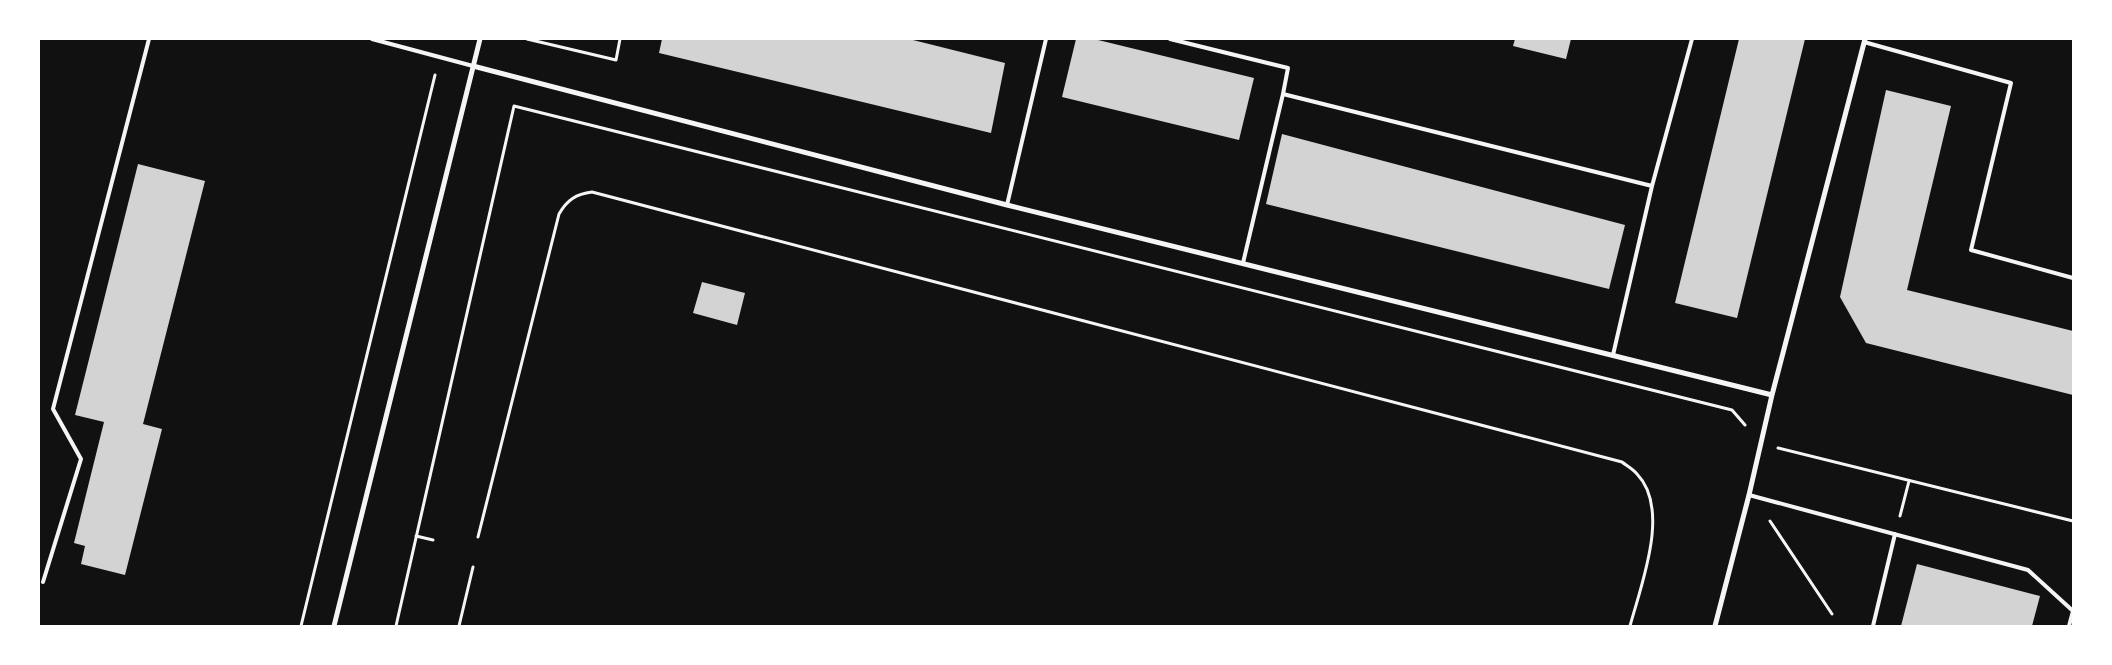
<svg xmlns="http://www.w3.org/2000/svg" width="2112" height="665" viewBox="0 0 2112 665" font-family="'PT Serif',serif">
	<rect width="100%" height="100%" fill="#111"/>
	<!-- building -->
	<path fill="#d3d3d3" d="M662 39H909L1005 63 991 133 659 53Z
		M1076 39H1094L1254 78 1239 140 1062 97Z
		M1515 39H1571L1566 59 1513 46Z
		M1739 39H1805L1737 318 1675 303Z
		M1886 90 1951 106 1907 290 2073 331V395L1866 343 1840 297Z
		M1282 134 1625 225 1609 289 1266 204Z
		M138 164 205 181 143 424 162 429 125 575 81 564 85 546 74 543 104 422 75 415Z
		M702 282 745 293 737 325 693 313Z
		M1917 564 2040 596 2032 626H1901Z"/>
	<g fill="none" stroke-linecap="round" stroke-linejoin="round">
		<!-- path -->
		<path stroke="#f5f5f5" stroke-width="3" d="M527 39 616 60 620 39
			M1778 448 2073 521
			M1900 516 1909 481
			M1770 521 1832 614
			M416 536 433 540
			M478 537 559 214C567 200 576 194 592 192L1622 462C1627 466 1633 469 1637 474 1671 509 1641 585 1630 626
			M301 626 435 75
			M396 626 514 106 1732 410 1745 425
			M459 626 473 567"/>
		<!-- service -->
		<path stroke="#f5f5f5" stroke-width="4" d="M372 39 473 66
			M1170 39 1288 68 1283 94 1652 186
			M1864 42 2011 83 1971 250 2073 278
			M1007 205 1046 39
			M1243 263 1283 94
			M1613 355 1652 186 1692 39
			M1749 495 2028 570 2073 611 2069 626
			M43 582 81 459 53 409 149 39
			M1873 626 1895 534"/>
		<!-- minor -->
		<path stroke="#f5f5f5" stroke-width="5" d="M473 66 1007 205 1772 395 1865 39
			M334 626 480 39
			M1715 626 1749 495 1772 395"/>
	</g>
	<!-- border -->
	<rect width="2112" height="665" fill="none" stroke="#ffffff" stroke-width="80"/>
</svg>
